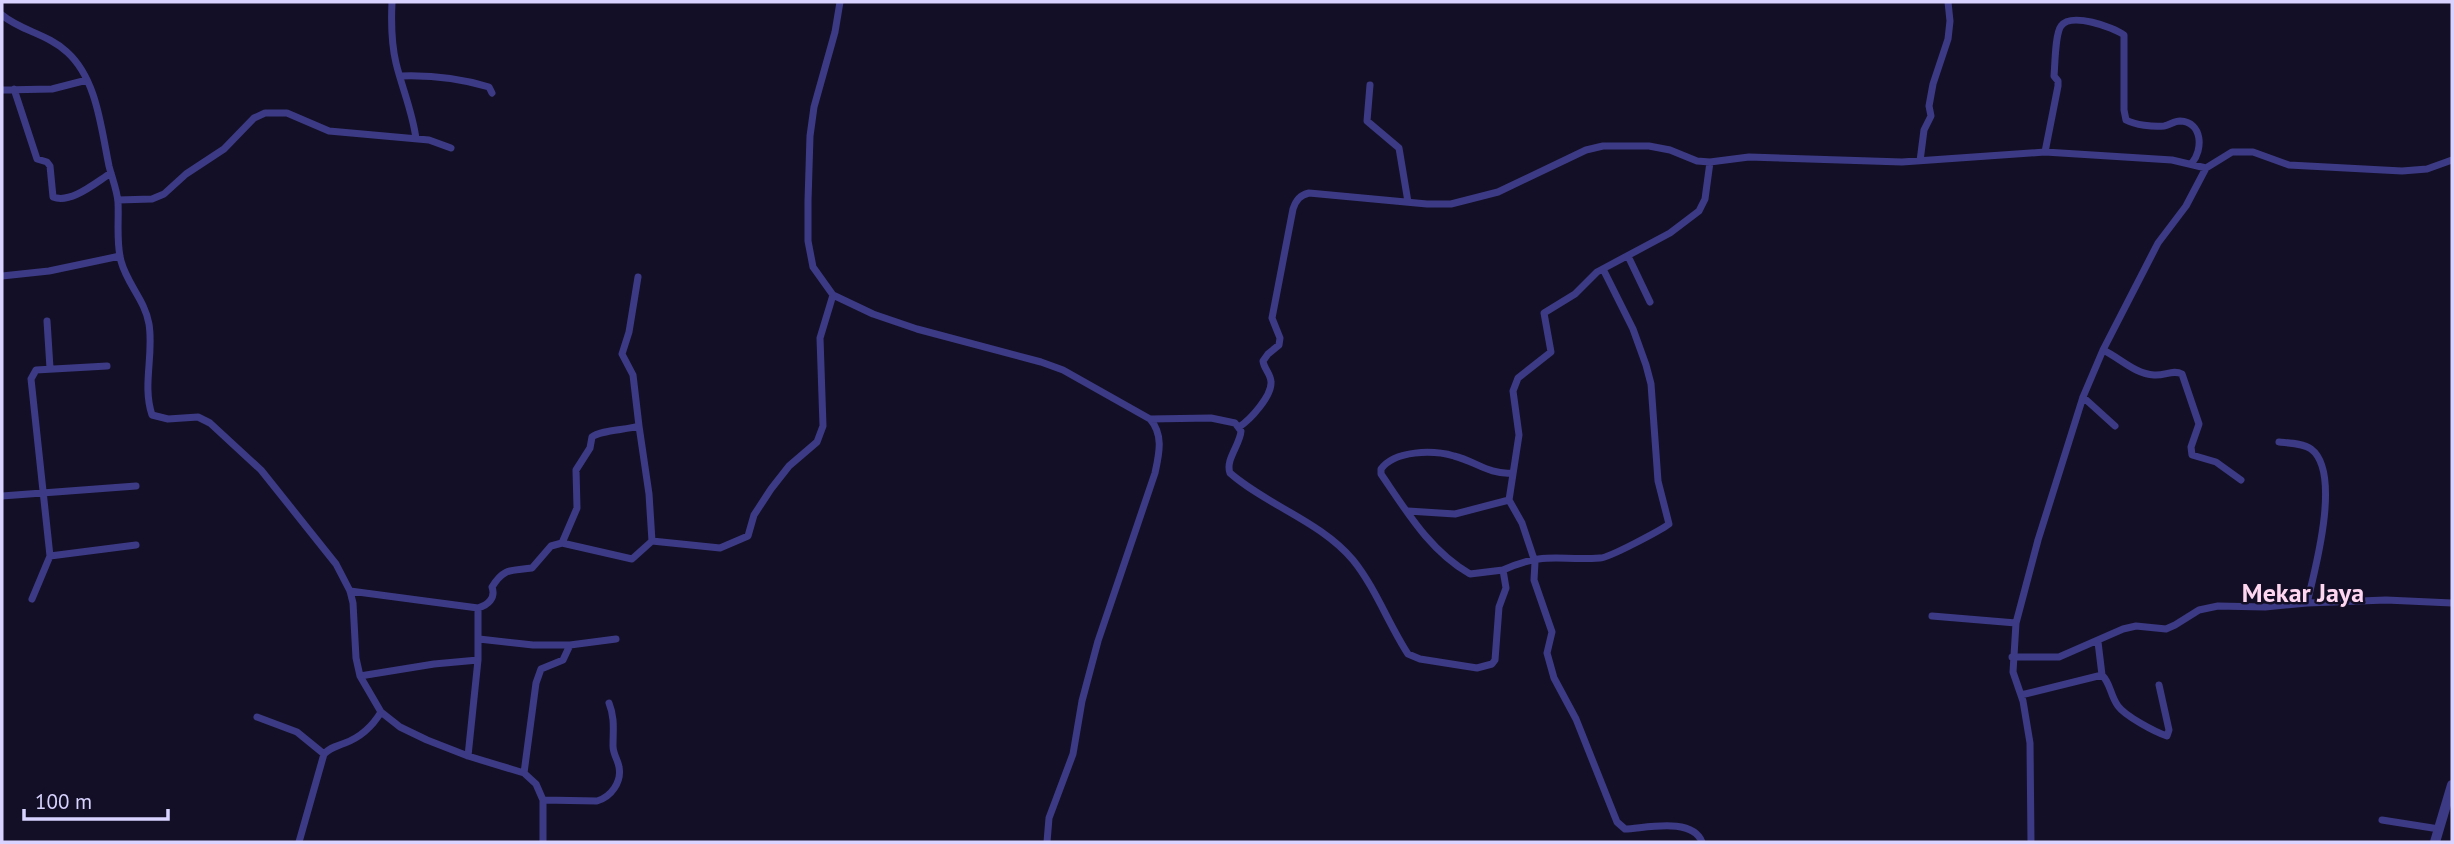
<svg xmlns="http://www.w3.org/2000/svg" width="2454" height="844" viewBox="0 0 2454 844" font-family="'PT Sans',sans-serif">
	<rect width="100%" height="100%" fill="#130f26"/>
	<g fill="none" stroke-linecap="round" stroke-linejoin="round">
		<!-- minor -->
		<path stroke="#3d3a85" stroke-width="7" d="M392 2C391 23 391 42 396 63 402 88 413 113 416 139
			M840 2 835 32 814 107 810 136 808 201V241L813 267 833 295 873 314 917 329 1041 362 1063 370 1150 419C1164 435 1159 454 1155 473L1098 641 1082 701 1073 754 1049 818 1047 842
			M2 15C21 31 48 34 67 52 97 79 101 128 109 166 112 178 117 190 118 202 119 222 116 242 121 261 127 284 145 300 149 324 154 355 142 385 152 415L168 419 198 417 210 423 261 470 336 564 350 591 353 603 356 658 360 676 381 712 400 727 427 740 468 756 524 773 536 784 543 800V842
			M401 76C430 75 462 79 489 87L492 93
			M1370 85 1367 121 1399 148 1408 202
			M14 89 37 159 47 162 50 166 53 197C71 204 95 183 111 173
			M2 90 52 89 87 80
			M2045 152 2058 86V81L2054 76C2055 66 2055 34 2061 26 2071 12 2113 27 2124 35V110L2126 120C2135 125 2153 127 2164 126 2170 125 2174 121 2180 121 2203 122 2203 150 2192 163
			M1920 161 1924 130 1931 116 1929 106 1933 84 1948 39 1950 21 1948 2
			M118 200 152 199 164 194 186 174 224 149 254 118 265 113H287L329 131 429 140 451 148
			M1628 256 1650 302
			M2 276 49 271 120 256
			M47 321 50 368
			M2103 350C2120 358 2135 374 2154 375 2165 376 2173 369 2182 374L2199 424 2191 447 2192 455 2216 462 2241 480
			M2083 397 2115 426
			M1150 419 1211 418 1235 423 1241 431C1240 445 1225 460 1230 473 1268 506 1320 521 1353 560 1375 587 1389 625 1408 654L1420 659 1477 668 1492 664 1495 660 1499 607 1506 588 1503 570C1546 551 1558 561 1600 558 1609 558 1661 530 1669 524L1658 481 1651 384 1646 365 1633 329 1603 269
			M639 426 649 494 652 541
			M1239 427C1250 420 1272 396 1271 382 1271 374 1264 369 1263 361L1268 354 1279 345 1280 338 1272 318 1293 209C1296 200 1300 195 1309 193L1427 204H1451L1498 192 1586 150 1603 146H1649L1670 150 1697 161 1710 162 1749 157 1902 162 2045 152 2172 160 2206 168
			M2279 442C2288 443 2303 443 2311 449 2342 472 2315 570 2307 603
			M2 496 136 486
			M1408 511 1455 514 1509 500
			M562 543 632 559 652 541 720 548 748 536 754 515 771 489 789 466 817 442 823 426 820 338 833 295
			M50 556 31 379 36 370 107 366
			M1503 570 1470 574C1430 551 1407 512 1381 474V469C1395 450 1433 450 1454 456 1475 461 1489 475 1512 473
			M350 591 478 608
			M32 599 50 556 136 545
			M1932 616 2016 623
			M479 639 533 645H570
			M2098 642 2102 675
			M2012 657H2059L2123 629 2136 626 2166 629 2175 625 2199 610 2218 606 2265 607 2307 603 2386 600 2452 603
			M360 676 434 664 478 660
			M2021 695 2102 675C2111 684 2110 695 2118 706 2125 716 2155 732 2167 736L2169 730 2159 685
			M257 717 297 732 324 754
			M468 756 478 660V608C488 605 496 598 492 587 504 567 512 571 532 568L551 546 562 543 577 508 576 470 590 448 592 437C600 430 626 430 639 426L633 375 622 354 629 332 638 277
			M524 773 536 683 541 669 563 660 570 645 616 639
			M543 800 597 801C611 797 622 782 619 767 618 760 613 754 613 746 613 730 615 718 609 703
			M2382 820 2439 829
			M299 842 324 754C331 747 335 747 345 743 361 737 372 727 381 712
			M1702 842C1692 817 1647 828 1625 829L1617 822 1576 719 1554 678 1547 653 1552 632 1534 580 1535 562 1522 523 1509 500 1519 435 1513 391 1518 378 1551 352 1544 313 1575 294 1597 272 1670 233 1699 211 1705 199 1710 162
			M2031 842 2030 743 2023 701 2013 672 2016 623 2038 540 2083 397 2103 350 2158 243 2186 206 2206 168 2232 152H2253L2289 165 2402 171 2427 169 2452 160"/>
		<!-- tertiary -->
		<path stroke="#3d3a85" stroke-width="10" d="M2435 842 2452 785"/>
	</g>
	<g text-anchor="middle" stroke-width="5" stroke-linejoin="round" paint-order="stroke">
		<!-- quarter labels -->
		<g font-size="26" font-weight="bold" fill="#ffd6f0" stroke="#130f26">
			<text x="2303" y="602">Mekar Jaya</text>
		</g>
	</g>
	<!-- border -->
	<rect width="2454" height="844" fill="none" stroke="#d9d4ff" stroke-width="7"/>
	<!-- scale -->
	<path d="M24 809v10h144v-10" fill="none" stroke="#d9d4ff" stroke-width="3.5"/>
	<text x="35" y="809" font-size="21" fill="#d9d4ff" stroke="#130f26" stroke-width="5" paint-order="stroke">100 m</text>
</svg>
